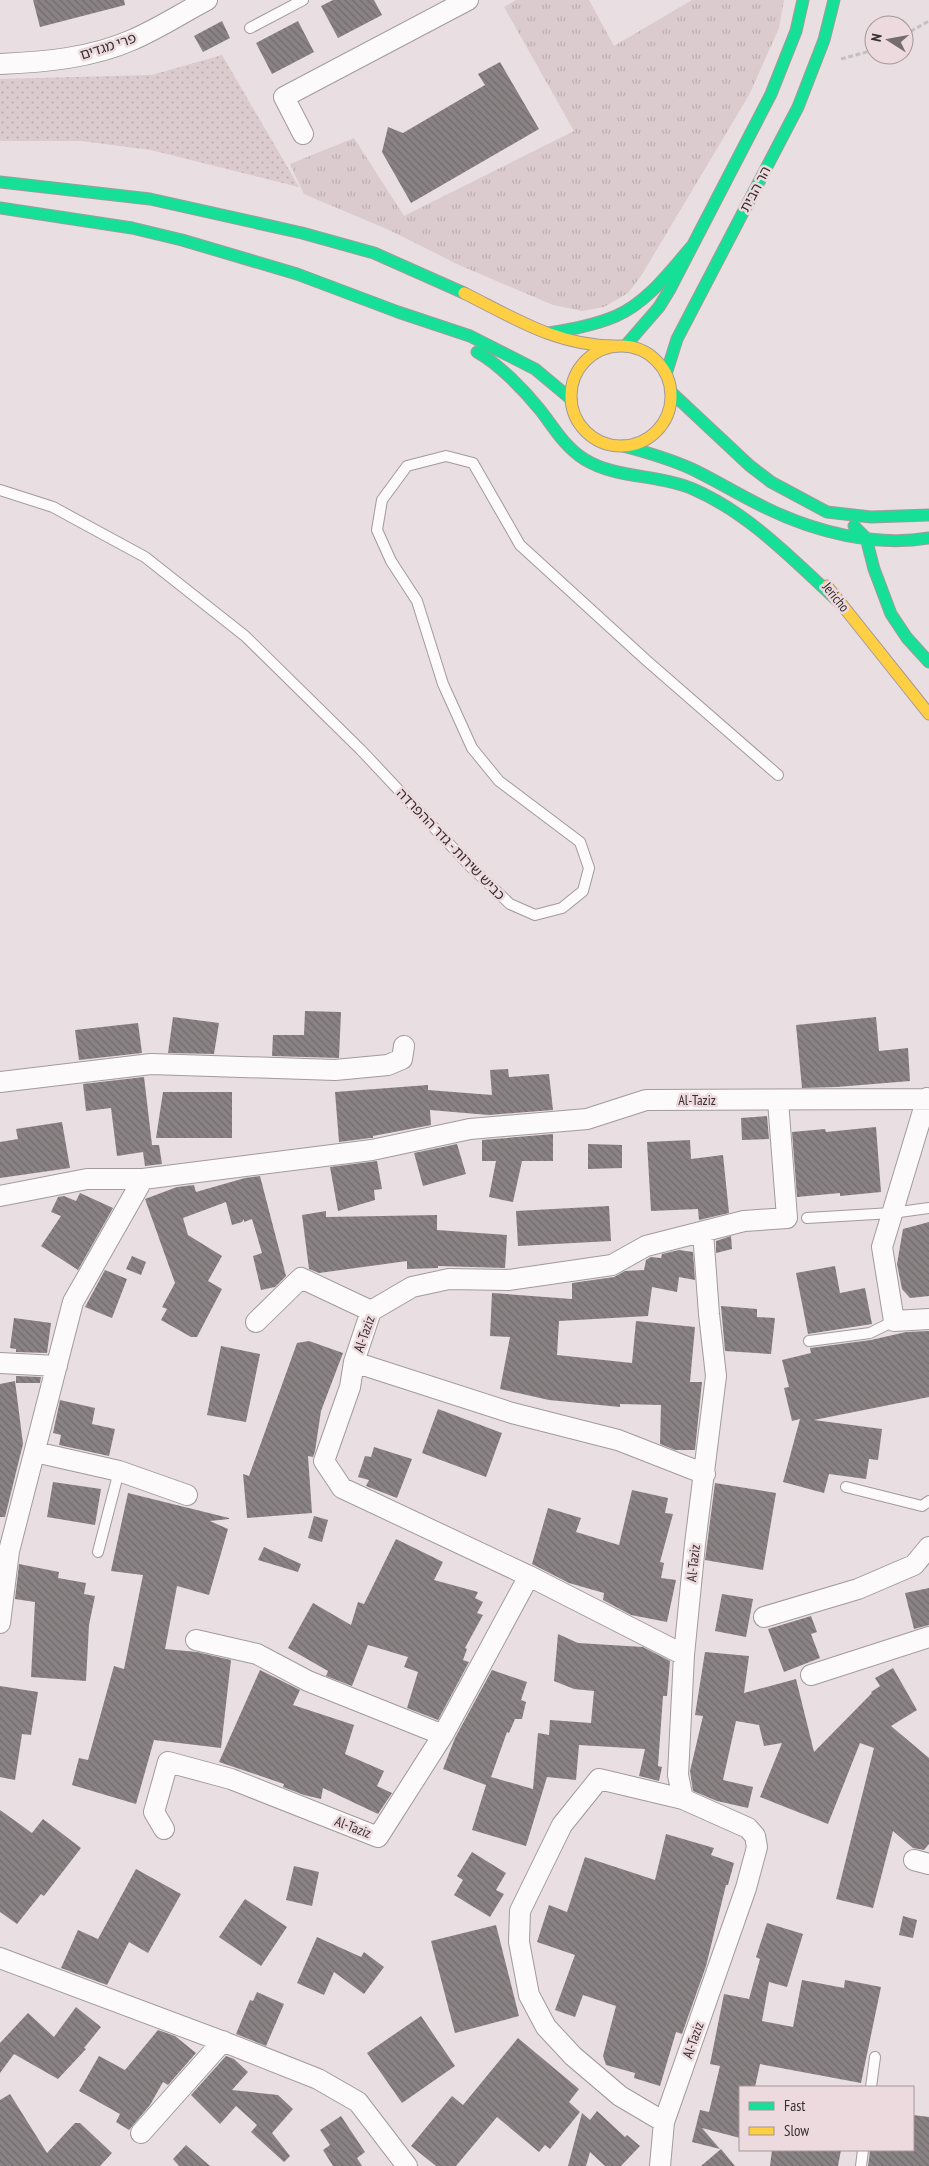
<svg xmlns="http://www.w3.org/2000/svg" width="929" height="2166" viewBox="0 0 929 2166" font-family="'PT Sans Narrow','Noto Sans Hebrew',sans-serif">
	<defs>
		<pattern id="grass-dots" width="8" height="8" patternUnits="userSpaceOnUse" patternTransform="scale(1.25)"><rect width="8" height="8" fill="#dbcace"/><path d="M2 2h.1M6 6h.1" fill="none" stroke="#bdaeb1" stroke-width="1.8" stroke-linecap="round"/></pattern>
		<pattern id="park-tufts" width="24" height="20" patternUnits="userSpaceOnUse" patternTransform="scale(1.25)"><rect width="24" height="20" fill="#dbcace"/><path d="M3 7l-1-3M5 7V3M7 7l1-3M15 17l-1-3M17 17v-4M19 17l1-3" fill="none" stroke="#bdaeb1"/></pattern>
		<pattern id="building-back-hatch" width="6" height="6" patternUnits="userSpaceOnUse" patternTransform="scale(1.25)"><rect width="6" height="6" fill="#8a8385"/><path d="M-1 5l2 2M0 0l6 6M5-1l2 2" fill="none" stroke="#726c6d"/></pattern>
	</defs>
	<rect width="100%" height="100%" fill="#e9dee1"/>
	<!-- grass -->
	<path fill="url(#grass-dots)" d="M222 55 299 187 151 150 81 141H0V79L152 75Z"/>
	<!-- park -->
	<path fill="url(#park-tufts)" d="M516 0H589L614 46 692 0H784L779 28 749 95 641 276 628 293 604 307 582 311 553 305 459 265 389 230 304 194 290 164 354 138 404 216 574 131 504 7Z"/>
	<!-- building -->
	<path fill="url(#building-back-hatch)" d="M33 0H124L125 5 40 27Z
		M333 0H374L382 15 338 38 321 6Z
		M222 21 230 38 203 52 194 36Z
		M298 21 314 52 272 74 256 43Z
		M500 62 539 129 411 203 382 152 388 127 403 133 485 85 478 74Z
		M305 1011 341 1012 339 1058 272 1056 273 1035H304Z
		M173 1017 219 1023 214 1054 168 1053Z
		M876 1017 879 1051 908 1048 910 1081 837 1087 802 1088 796 1025Z
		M138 1023 142 1053 79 1060 75 1030Z
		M508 1069 509 1077 549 1074 553 1110 489 1115 430 1110 431 1125 373 1136V1138H370L339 1142 335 1092 428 1085V1090L492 1095 490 1070Z
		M144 1077 152 1145H159L162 1164 145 1166 143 1152 117 1156 111 1108 86 1111 83 1084Z
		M163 1092H232V1138H156Z
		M767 1116 769 1139 742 1140 741 1118Z
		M62 1122 70 1168 0 1178V1142L18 1139 16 1129Z
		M876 1127 881 1192 840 1196V1193L797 1197 792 1132 825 1129 826 1132Z
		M553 1134V1161H522L513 1202 489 1197 496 1161H482V1140Z
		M690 1140 691 1159 723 1155 729 1213 699 1220 698 1209 651 1211 647 1142Z
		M457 1144 466 1174 423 1186 414 1153Z
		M588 1144 622 1145V1168L588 1169Z
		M377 1161 382 1189 374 1190 375 1200 338 1211 330 1167Z
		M260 1176 286 1276 275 1287 261 1290 253 1256 262 1253 252 1219 244 1222V1219L242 1222 232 1225 226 1202 183 1218 188 1235 222 1256 208 1281 222 1289 197 1337H191L161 1320 167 1309 162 1307 175 1283 145 1199 177 1187 194 1185 196 1192 245 1178Z
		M80 1193 113 1208 78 1270 41 1246 61 1216 51 1212 58 1197 64 1196 76 1201Z
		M609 1206 611 1241 518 1246 516 1211Z
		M326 1211V1217L437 1215V1230L507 1235 505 1268 438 1266V1268L407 1269V1261L319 1273 309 1269 302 1215Z
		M929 1222V1296L910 1298 902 1289 897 1264 903 1229Z
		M731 1236 732 1249 716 1253V1241Z
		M679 1250 693 1252 695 1280 679 1277 677 1292 652 1287 648 1316 559 1321 557 1355 632 1363 636 1321 695 1327 690 1382H702L695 1450H675L660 1444 661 1405 620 1404V1407L549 1400 500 1389 510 1337 490 1336 492 1293 572 1299V1283L614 1277 625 1271 644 1270 646 1260 651 1257 661 1258 662 1254Z
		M132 1256 146 1262 141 1275 126 1269Z
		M835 1266 840 1293 865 1288 872 1324 808 1334 796 1273Z
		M105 1270 127 1279 112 1318 85 1307Z
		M721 1306 757 1309V1317L775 1318 771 1354 725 1351Z
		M14 1318 51 1323 47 1353 16 1352V1349L10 1348Z
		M929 1331V1397L814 1420 882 1429 878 1460 869 1459 866 1479 829 1474 824 1493 783 1482 800 1419 792 1421 784 1388 789 1387 782 1360 811 1353 810 1348 871 1340 906 1332Z
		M309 1341 343 1353 321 1411 315 1451 313 1457 308 1456 312 1513 247 1518 243 1474 249 1476 297 1343Z
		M221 1346 260 1354 246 1422 207 1415Z
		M16 1376 41 1377 40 1383H16Z
		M15 1381 23 1444 5 1517H0V1384Z
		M60 1400 95 1408 92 1424 115 1429 109 1456 59 1445 61 1435 53 1433Z
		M438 1409 502 1433 486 1477 422 1453Z
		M374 1447 412 1459 397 1498 366 1486 369 1480 358 1477 365 1456 371 1457Z
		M53 1482 101 1489 95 1525 47 1517Z
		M715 1483 776 1493 763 1570 705 1560Z
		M632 1490 668 1498 665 1513 673 1514 660 1562 664 1563 661 1578 676 1580 667 1622 631 1615 603 1600 604 1593 569 1583 532 1564 548 1508 581 1518 576 1532 619 1545Z
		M128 1493 229 1518V1519L210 1521 228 1529 209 1595 177 1586 165 1649 197 1652 231 1660 221 1748 154 1740 136 1804 72 1785 79 1758 88 1760 114 1666 124 1669 143 1575 111 1571Z
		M314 1516 328 1520 322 1542 308 1538Z
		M396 1539 443 1562 434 1580 478 1592 475 1598 483 1602 477 1613 483 1615 465 1648 467 1649 463 1660 469 1662 438 1720 407 1708 418 1672 404 1667 408 1657 368 1645 352 1686 326 1676 328 1671 288 1648 313 1603 351 1625 358 1602 364 1604Z
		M264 1547 301 1564 298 1572 258 1560Z
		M19 1564 59 1572 58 1578 86 1583 84 1594 95 1596 89 1625 86 1681 31 1677 35 1602 15 1599Z
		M929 1588V1625L914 1629 905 1593Z
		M722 1594 753 1599 746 1637 715 1631Z
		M811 1616 817 1632 811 1634 820 1658 784 1672 768 1629Z
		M558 1634 578 1643 643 1647 670 1661 667 1696H663L658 1766 662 1767 659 1781 639 1776 645 1749 579 1745 576 1780 547 1777 526 1846 472 1830 486 1785 443 1769 455 1738 492 1670 527 1682 521 1700 526 1702 522 1719H515L509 1733 507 1732 491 1777 533 1789 538 1733 549 1735 550 1720 591 1723 594 1691 574 1689 554 1681Z
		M705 1652 749 1656 744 1693 796 1679 814 1752 872 1693 871 1692 880 1686 875 1678 893 1668 917 1710 891 1726 929 1758V1844L924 1850 913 1848 893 1831 873 1908 836 1899 874 1748 860 1743 828 1824 760 1797 782 1743 764 1746 759 1725 736 1721 723 1780 753 1787 748 1808 717 1801 693 1791 690 1771 703 1716 695 1715Z
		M260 1670 300 1690 293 1705 354 1725 345 1754 384 1771 377 1786 392 1793 378 1814 323 1788 321 1799 304 1795 283 1787 284 1784 219 1762Z
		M0 1686 38 1692 31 1735 22 1734 15 1780 0 1777Z
		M0 1810 32 1833 43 1819 81 1848 44 1896 41 1894 17 1924 0 1912Z
		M666 1834 714 1848 711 1855 734 1863 728 1885H726L706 1966 682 2034 676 2032 660 2086 634 2078 635 2073 606 2065 603 2056 616 2006 583 1995 575 2017 555 2010 575 1955 537 1942 549 1905 567 1912 585 1857 655 1880Z
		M472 1852 506 1873 496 1890 504 1894 490 1917 454 1895 463 1880 457 1876Z
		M294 1866 319 1872 312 1906 286 1900Z
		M136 1869 181 1894 148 1953 129 1942 107 1985 61 1968 78 1930 98 1939Z
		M245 1899 287 1927 261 1966 219 1937Z
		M903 1916 917 1920 913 1938 899 1935Z
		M767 1923 803 1934 787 1987 769 1982 762 2021 793 2027 802 1980 844 1988 845 1980 881 1987 861 2083 760 2064 755 2087H740V2138L702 2128 720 2149 692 2142 700 2110 709 2112 720 2066 710 2064 724 1994 749 1999 760 1959 756 1957Z
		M496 1925 519 2016 455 2033 431 1941Z
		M317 1937 361 1957 364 1952 384 1967 364 1994 334 1972 324 1995 297 1983Z
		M257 1992 284 2004 266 2046 236 2034 250 2000 253 2001Z
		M76 2007 101 2027 84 2048 86 2049 58 2079 14 2054 0 2073V2043L28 2013 54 2037Z
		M421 2016 455 2066 402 2103 367 2053Z
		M158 2030 175 2036 196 2053 168 2085 163 2082 150 2105 129 2130 116 2122 120 2114 79 2091 99 2056 125 2070Z
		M518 2038 579 2089 569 2102 580 2112 550 2149 545 2145 539 2152 497 2117 456 2166H436L411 2146 452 2096 463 2105Z
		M226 2056 234 2059 248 2072 232 2090 278 2095 293 2109 272 2133 290 2156 284 2162 251 2132 257 2125 236 2106 220 2124 191 2095Z
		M10 2094 47 2153 75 2123H80L112 2153 100 2166H0V2100Z
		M597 2111 625 2137 627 2135 640 2146 621 2166H605L590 2152 586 2166H568L582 2113 590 2120Z
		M913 2115 929 2117V2166H868L870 2150H913Z
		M341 2116 365 2152 357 2158 362 2166H333L323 2150 330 2145 320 2130Z
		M186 2145 210 2166H179L173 2159Z
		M721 2149 735 2166H701Z
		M772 2150H841L838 2166H770Z"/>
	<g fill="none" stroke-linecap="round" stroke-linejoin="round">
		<defs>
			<path id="lane" d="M250 28 303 0
				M0 490 53 507 145 557 245 636 361 750 470 866 510 904 535 915 562 908 583 891 589 868 580 842 499 781 472 748 443 684 417 601 391 561 377 530 382 500 407 466 446 456 473 463 520 545 646 660 778 775
				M807 1218 892 1213 929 1208
				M809 1341 870 1333 894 1321
				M846 1487 922 1506 929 1501
				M98 1552 119 1471
				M871 2087 875 2057
				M861 2166 863 2150"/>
			<path id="street" d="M0 64C45 62 91 58 132 40 158 29 182 13 207 0
				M303 134 284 97 468 0
				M0 1082 151 1064 335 1070 388 1065 402 1059 404 1046
				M927 1098 882 1247 894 1321 929 1319
				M0 1196 87 1179H143
				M256 1322 301 1278 371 1311
				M354 1362 512 1413 618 1440 705 1474
				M0 1363 57 1366
				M35 1452 119 1471 187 1495
				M764 1617 858 1589 914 1565 929 1547
				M0 1623 9 1551 73 1302 143 1179 372 1150 470 1129 587 1119 646 1100 929 1099
				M196 1640 257 1654 308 1681 443 1735
				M684 1655 529 1576 342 1488 324 1461 350 1387 354 1362 371 1311 412 1287 449 1279 508 1280 612 1265 646 1246 744 1221 787 1218 778 1101
				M811 1675 929 1637
				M683 1799 678 1775 684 1655 695 1544 716 1376 709 1314 703 1232
				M164 1829 154 1812 168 1762 231 1779 378 1837 443 1735 529 1576
				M914 1860 929 1864
				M0 1958 232 2045 318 2079 358 2102 407 2166
				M141 2133 223 2041
				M660 2166 664 2122 746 1888 757 1847 755 1836 748 1828 683 1799 599 1779 562 1825 520 1911 519 1942 529 1995 546 2027 573 2056 620 2096 664 2122"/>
			<path id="fast" d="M0 182 150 199 302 233 374 253 464 293
				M0 208 132 228 182 240 297 274 398 312 470 336 535 369 571 399
				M549 333C572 329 595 325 616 316 648 302 670 271 692 246
				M626 345 659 307 670 289 771 94 796 31 803 0
				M477 352C499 364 525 391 541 411 554 428 565 447 584 459 616 479 658 474 693 489 751 514 796 563 842 605
				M666 374 677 339 798 107 824 40 834 0
				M671 392 749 465 771 482 827 512 871 517 929 515
				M623 446C646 452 670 459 692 469 717 481 741 496 766 508 815 532 875 547 929 538
				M854 526 866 538 874 569 891 614 907 638 929 662"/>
			<path id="slow" d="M464 293C514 318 557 346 615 346
				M571 396a50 50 0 1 1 100 0a50 50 0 1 1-100 0Z
				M827 586 929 714"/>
		</defs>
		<!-- lane casing -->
		<use href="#lane" stroke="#a29a9c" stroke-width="12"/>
		<!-- street casing -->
		<use href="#street" stroke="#a29a9c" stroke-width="22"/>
		<!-- fast casing -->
		<use href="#fast" stroke="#a29a9c" stroke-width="13"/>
		<!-- slow casing -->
		<use href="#slow" stroke="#a29a9c" stroke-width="13"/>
		<!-- path -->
		<path stroke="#c4c0c1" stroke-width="3" stroke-dasharray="5 2.5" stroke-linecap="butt" d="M904 35 929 21
			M841 59 874 50"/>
		<!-- lane -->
		<use href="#lane" stroke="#fcfafa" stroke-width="10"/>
		<!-- street -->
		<use href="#street" stroke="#fcfafa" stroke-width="20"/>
		<!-- fast -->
		<use href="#fast" stroke="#16e098" stroke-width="11"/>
		<!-- slow -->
		<use href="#slow" stroke="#ffcf43" stroke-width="11"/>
	</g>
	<g text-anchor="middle" stroke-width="5" stroke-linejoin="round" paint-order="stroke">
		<!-- street labels -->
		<g font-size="14" fill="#372f31" stroke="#eddadf">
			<text transform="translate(108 46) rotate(-18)" y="5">פרי מגדים</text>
			<text transform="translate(755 189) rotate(-62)" y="5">הר הבית</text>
			<text transform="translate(836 597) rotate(51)" y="5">Jericho</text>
			<text transform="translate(451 844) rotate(46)" y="5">כביש שירות - גדר ההפרדה</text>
			<text x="697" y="1105">Al-Taziz</text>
			<text transform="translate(364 1334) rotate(-71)" y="5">Al-Taziz</text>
			<text transform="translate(693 1563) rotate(-84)" y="5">Al-Taziz</text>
			<text transform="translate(353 1827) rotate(21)" y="5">Al-Taziz</text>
			<text transform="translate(693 2040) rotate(-71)" y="5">Al-Taziz</text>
		</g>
	</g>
	<!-- legend -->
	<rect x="739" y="2086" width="175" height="65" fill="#eddadf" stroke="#a49699"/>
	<rect x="749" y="2102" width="25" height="8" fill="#16e098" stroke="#a49699"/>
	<text x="784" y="2111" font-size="15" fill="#372f31">Fast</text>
	<rect x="749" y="2127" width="25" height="8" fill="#ffcf43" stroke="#a49699"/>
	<text x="784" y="2136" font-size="15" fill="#372f31">Slow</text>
	<!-- north arrow -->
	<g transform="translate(889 40) rotate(281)"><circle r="24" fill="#eddadf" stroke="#a49699"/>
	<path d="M0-4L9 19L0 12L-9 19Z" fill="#756c6f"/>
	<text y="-8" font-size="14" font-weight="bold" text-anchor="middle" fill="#372f31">N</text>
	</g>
</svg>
